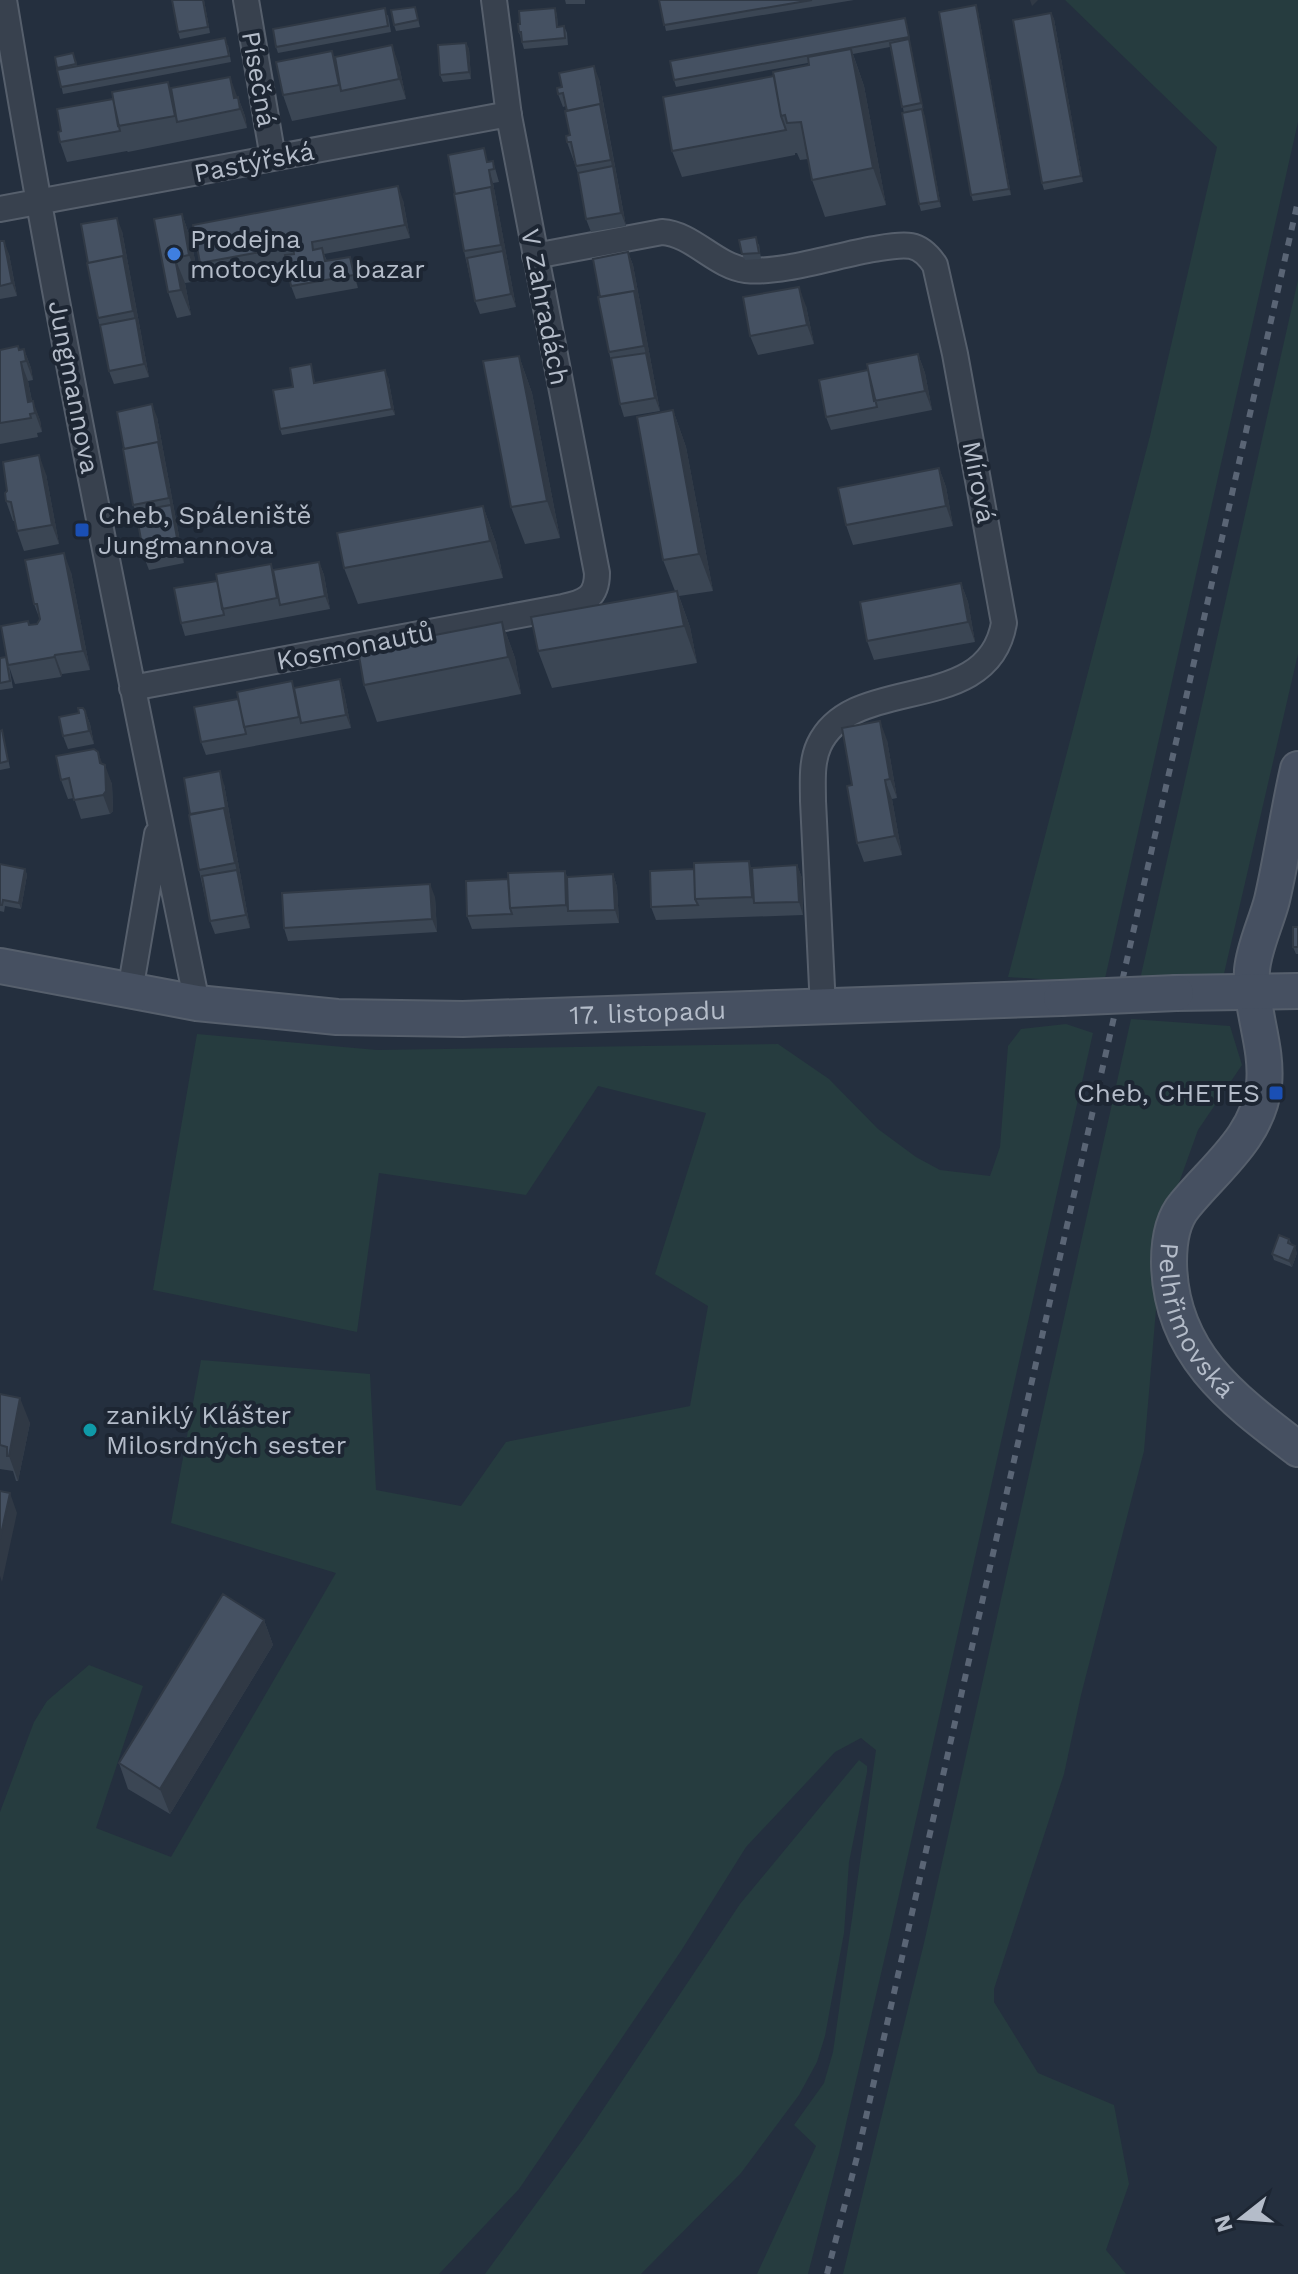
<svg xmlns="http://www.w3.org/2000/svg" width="1298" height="2274" viewBox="0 0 1298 2274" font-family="'Work Sans',sans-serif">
	<rect width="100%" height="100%" fill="#242f3e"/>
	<!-- green -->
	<path fill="#263c3f" d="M1065 0H1298V122L1104 983 1008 977 1150 436 1217 147Z
		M1298 280V654L1223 978 1147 981 1141 975Z
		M1131 1019 1230 1026 1242 1065 1198 1130 1163 1227 1144 1451 1081 1695 1064 1774 994 1989V2002L1038 2073 1114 2105 1129 2184 1106 2250 1126 2274H843L924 1943Z
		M1066 1024 1093 1033 890 1935 839 2154 808 2274H757L816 2146 794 2125 824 2083 833 2052 876 1750 861 1738 835 1752 746 1847 681 1951 519 2189 439 2274H0V1812L34 1722 47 1701 89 1665 143 1686 96 1828 171 1857 336 1573 171 1523 201 1360 370 1374 376 1490 461 1506 506 1442 690 1406 708 1306 655 1274 706 1113 598 1086 526 1195 379 1173 357 1332 153 1290 197 1034 377 1050 778 1044 829 1079 878 1129 916 1157 940 1170 990 1176 1000 1147 1008 1046 1021 1029Z
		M859 1760 867 1766V1772L849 1862 844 1933 825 2036 817 2062 799 2095 741 2173 641 2274H485L584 2138 740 1904Z"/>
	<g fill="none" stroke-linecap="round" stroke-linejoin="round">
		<defs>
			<path id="street" d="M4 0C59 336 129 669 197 1003
				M246 0 273 158
				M0 209 509 114
				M535 256 662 232C693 234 715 266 746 270 782 274 837 255 874 249 886 247 900 244 911 246 922 248 929 256 935 265L955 354 1004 623C988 718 853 672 819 745 811 762 813 783 813 801L823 1008
				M132 688 563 607C586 602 597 597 597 573L509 116 494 0
				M130 991 157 834"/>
			<g id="secondary">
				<path id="s1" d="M1298 769C1288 812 1282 857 1272 900 1266 923 1254 947 1252 970 1250 1009 1268 1046 1264 1085 1258 1137 1215 1168 1185 1205 1172 1220 1169 1242 1169 1262 1170 1353 1232 1399 1298 1449"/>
				<path id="s2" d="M0 966 197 1003 337 1017 463 1019 1061 998"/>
				<path d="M1176 993 1298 991"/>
			</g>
		</defs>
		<!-- street casing -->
		<use href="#street" stroke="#565f6c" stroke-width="28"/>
		<!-- secondary casing -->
		<use href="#secondary" stroke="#565f6c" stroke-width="38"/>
		<!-- street -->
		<use href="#street" stroke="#38414e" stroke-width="24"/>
		<!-- secondary -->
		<use href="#secondary" stroke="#465061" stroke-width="34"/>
		<!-- rail -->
		<path stroke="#5a6575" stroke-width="6" stroke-dasharray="8 8" stroke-linecap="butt" d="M827 2274 857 2157 1298 201"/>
		<defs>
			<path id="secondary-bridge" d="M1061 998 1176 993"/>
		</defs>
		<!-- secondary-bridge casing -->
		<use href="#secondary-bridge" stroke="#565f6c" stroke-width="38" stroke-linecap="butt"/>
		<!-- secondary-bridge -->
		<use href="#secondary-bridge" stroke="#465061" stroke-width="34"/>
	</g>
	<!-- wall -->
	<path fill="#3b4654" d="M204 0 210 33 180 39 178 32Z
		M565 0H585V4H566Z
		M659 0H854L666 31Z
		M415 7 420 27 396 31 394 25Z
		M555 8 557 15 558 27 564 26 567 33 568 45 524 49 519 32Z
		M978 12 1011 195 973 201 971 195Z
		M1051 13 1054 19 1083 182 1044 190 1042 183Z
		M388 15 391 32 278 53 276 47Z
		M907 25 941 207 921 211 919 204 904 113 890 47 853 54 864 86 886 205 825 217 812 180 808 159 800 160 797 153H795V155L682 177 672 151 774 76 809 65 808 63 676 87 674 80Z
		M466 43 469 49 471 79 443 82 440 75Z
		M228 45 231 62 63 94 55 57 76 60 77 66Z
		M335 57 399 65 406 99 292 121 283 95Z
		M599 79 626 226 591 232 586 219 578 173 567 142 570 135 566 106 563 107 558 94Z
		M171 88 238 97 245 116 247 128 128 152 127 151 67 162 60 142 61 131Z
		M493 161 499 182 493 183 516 307 480 314 475 301 464 251 489 162Z
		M403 200 410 238 324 254 327 261 350 257 358 288 296 299 291 286 286 261 205 276 200 263Z
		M182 214 191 240 199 281 185 283 191 315 177 318 168 292Z
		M122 231 149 377 114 384 109 371 98 318Z
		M0 241 9 254 17 296 0 299Z
		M759 244 761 259 745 260 742 254Z
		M628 252 633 265 660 411 624 417 620 404 609 352 600 297Z
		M806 306 814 344 758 355 750 336Z
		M24 349 31 368 33 380 28 381 32 401 40 420 42 432 37 433 38 437 0 444V350Z
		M918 354 925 373 932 410 831 430 826 417 868 370Z
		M519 356 532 393 560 538 525 544 511 507Z
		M311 364 315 383 388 377 395 415 282 435 280 429 293 387Z
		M673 410 686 447 713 591 679 596 690 627 697 663 552 688 538 651 675 591 663 560Z
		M157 417 184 563 149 570 144 557 136 511 133 505Z
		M939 468 946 487 953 526 853 545 846 525Z
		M46 474 59 544 24 551 17 531 15 521H13L6 501Z
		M483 506 496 543 503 578 358 604 344 568Z
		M319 562 324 575 330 609 185 636 181 623 217 581 271 564 273 570Z
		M71 572 90 670 62 674 61 677 15 684 9 666 13 688 0 690V658L6 657 29 625 37 624 40 620 34 604Z
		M961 583 968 602 975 642 874 660 867 641Z
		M502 622 515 658 521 694 377 722 364 685Z
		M340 679 344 692 351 728 206 755 201 742 238 699 292 681 294 688Z
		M85 711 90 724 94 744 68 749 63 736Z
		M2 730 10 768 0 770V731Z
		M887 740 897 798 892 799 902 855 864 862 857 843 852 785Z
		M102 764 112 784 113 811 110 814 81 819 74 798 68 799 61 780Z
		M224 784 250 928 215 934 210 921 199 870Z
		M0 864 25 869 27 875 21 909 5 906 4 912 0 911Z
		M797 865 802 878 803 915 656 920 651 907 752 868Z
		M565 871 567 877 613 874 617 887 619 923 472 929 467 916 508 879Z
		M435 897 437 932 288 941 284 928Z
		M1298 927V954H1296L1293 947Z
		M1289 1239 1292 1245 1297 1253 1292 1267 1274 1260 1272 1254Z
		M0 1394 30 1423 18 1481H16L13 1471 0 1469Z
		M264 1620 273 1645 170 1814 128 1789 119 1763Z"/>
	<!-- shaded-wall -->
	<path fill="#303945" d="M1030 0H1038L1032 6Z
		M976 5 978 12 1011 195 1009 189Z
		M1051 13 1054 19 1083 182 1081 176Z
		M909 39 911 46 924 110 921 103Z
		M466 43 469 49 471 79 469 72Z
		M392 45 399 65 406 99 399 79Z
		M851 49 864 86 886 205 873 168Z
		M594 66 599 79 607 124 602 111Z
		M230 77 237 96 240 109 234 98Z
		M238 97 245 116 247 128 240 109Z
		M600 104 607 124 626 226 621 213Z
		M922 109 925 116 941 207 939 201Z
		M489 170 493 183 516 307 511 294 501 245Z
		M398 186 403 200 410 238 405 225Z
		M182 214 191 240 199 281 189 255Z
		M117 218 122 231 149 377 144 364 133 311Z
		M4 241 9 254 17 296 12 283Z
		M628 252 633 265 660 411 655 398 644 346Z
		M350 257 354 270 358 288 354 275Z
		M175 258 185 283 191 315 181 290Z
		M799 287 806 306 814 344 807 325Z
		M24 349 31 368 33 380 26 361Z
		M918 354 925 373 932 410 925 391Z
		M519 356 532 393 560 538 547 501Z
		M21 362 28 381 34 413 28 402Z
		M385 370 388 377 395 415 392 409Z
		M33 401 40 420 42 432 35 413Z
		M152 404 157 417 184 563 179 549 169 498Z
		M673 410 686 447 713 591 699 554Z
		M39 455 46 474 59 544 52 525Z
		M939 468 946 487 953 526 946 506Z
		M483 506 496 543 503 578 490 541Z
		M64 553 71 572 90 670 83 651Z
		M319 562 324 575 330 609 325 596Z
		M961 583 968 602 975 642 968 622Z
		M677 591 690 627 697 663 684 626Z
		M502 622 515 658 521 694 508 657Z
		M55 655 62 674 61 677 54 657Z
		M340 679 344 692 351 728 346 715Z
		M85 711 90 724 94 744 89 731Z
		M880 721 887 740 897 798 890 779Z
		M98 752 105 771V765L112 784 113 811 110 814 103 795 100 763Z
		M220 771 224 784 250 928 246 915 235 863 224 808Z
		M885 780 892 799 902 855 895 836Z
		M749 861 756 881 754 903 752 897Z
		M797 865 802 878 803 915 799 902Z
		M25 869 27 875 21 909 19 903Z
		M565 871 572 890 568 911 566 905Z
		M613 874 617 887 619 923 615 910Z
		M430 884 435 897 437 932 432 919Z
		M1295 1246 1297 1253 1292 1267 1289 1261Z
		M20 1398 30 1423 18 1481 9 1456Z
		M10 1493 17 1513 2 1582 0 1576V1539Z
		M264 1620 273 1645 170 1814 160 1789Z"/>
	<!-- building -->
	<path fill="#455162" stroke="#303945" stroke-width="2" d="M172 0H203L208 27 178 32Z
		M659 0H812L664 25Z
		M976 5 1009 189 971 195 939 12Z
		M415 7 418 20 394 25 391 10Z
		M385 8 388 26 276 47 273 29Z
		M555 8 557 27 564 26 565 38 522 42 521 32H519L518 24H520L519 11Z
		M1051 13 1081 176 1042 183 1013 20Z
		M905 18 909 37 674 80 670 61Z
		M225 38 229 56 61 87 57 70Z
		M909 39 921 103 902 107 890 43Z
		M466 43 469 72 440 75 438 45Z
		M392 45 399 79 341 91 335 57Z
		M851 49 873 168 812 180 801 122 787 123 785 115 781 116 773 72 809 65 808 57Z
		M332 51 339 85 283 95 276 62Z
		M73 53 76 64 57 68 55 57Z
		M594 66 602 111 600 104 567 111 563 93 558 94 557 88 562 87 559 73Z
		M774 76 781 116 786 130 672 151 663 97Z
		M230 77 234 98 238 97 240 109 177 122 171 88Z
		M168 82 175 116 118 126 112 92Z
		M113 99 120 131 60 142 58 132 61 131 57 109Z
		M600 104 611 160 576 166 571 142H567L566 136 570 135 565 111Z
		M922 109 939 201 919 204 902 113Z
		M484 148 487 162 493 161 494 169 489 170 493 193 491 187 455 194 448 155Z
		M613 166 621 213 586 219 578 173Z
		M398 186 405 225 312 242 313 250 322 248 325 261 350 257 354 275 291 286 285 255 294 254 293 246 200 263 193 225Z
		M491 187 501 245 464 251 454 194Z
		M182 214 189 255 175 258 181 290 168 292 154 219Z
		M117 218 125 262 123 256 88 263 81 224Z
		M756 237 759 253 742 254 739 240Z
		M0 241H4L12 283 0 286Z
		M503 251 511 294 475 301 467 258Z
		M628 252 637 297 634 291 600 297 593 259Z
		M123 256 133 311 98 318 87 263Z
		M799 287 807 325 750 336 743 297Z
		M634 291 644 346 609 352 598 297Z
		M136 318 144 364 109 371 100 325Z
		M18 346 19 350 24 349 26 361 21 362 28 402 33 401 35 413 30 414 31 418 0 423V350Z
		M646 353 655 398 620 404 611 358Z
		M918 354 925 391 874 401 867 364Z
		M519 356 547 501 511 507 483 361Z
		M311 364 314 383 385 370 392 409 280 429 273 390 293 387 290 368Z
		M868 370 877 407 826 417 819 380Z
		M152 404 160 449 158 442 124 449 117 412Z
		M673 410 699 554 663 560 637 417Z
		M158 442 169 498 133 505 123 449Z
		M39 455 52 525 17 531 11 502 6 501 5 493 7 491 3 462Z
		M939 468 946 506 846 525 838 488Z
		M171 505 179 549 144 557 136 511Z
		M483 506 490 541 344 568 337 533Z
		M64 553 83 651 55 655 54 657 8 665 1 626 28 621 29 625 37 624 40 619 37 604H34L25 560Z
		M319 562 325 596 280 605 273 570Z
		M271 564 277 598 222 609 216 574Z
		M217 581 224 615 181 623 174 588Z
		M961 583 968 622 867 641 860 602Z
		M677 591 684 626 538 651 531 617Z
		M502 622 508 657 364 685 358 650Z
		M6 657 10 681 0 683V658Z
		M340 679 346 715 301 723 294 688Z
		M292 681 299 717 244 727 237 692Z
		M238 699 246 734 201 742 194 707Z
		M78 708H83L85 711 89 731 63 736 59 717 79 713Z
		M880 721 890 779 885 780 895 836 857 843 847 786 852 785 842 728Z
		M2 730 8 761 0 763V731Z
		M94 749 98 752 100 763 105 765 106 791 103 795 74 800 69 778 61 780 56 756Z
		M220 771 227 814 224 808 190 814 184 778Z
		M224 808 235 863 199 870 189 815Z
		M749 861 752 897 695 899 694 863Z
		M0 864 25 869 19 903 3 900 2 905H0Z
		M797 865 799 902 754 903 752 868Z
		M694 869 695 899 698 905 651 907 650 871Z
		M237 870 246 915 210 921 202 876Z
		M565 871 566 905 510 908 508 873Z
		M613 874 615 910 568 911 567 877Z
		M508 879 510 908 512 914 467 916 466 881Z
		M430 884 432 919 284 928 282 893Z
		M1293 927H1298V947H1293Z
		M1279 1235 1289 1239 1288 1243 1295 1246 1289 1261 1272 1254Z
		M0 1394 20 1398 9 1456H7V1447L0 1445Z
		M0 1491 10 1493 0 1539Z
		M223 1594 264 1620 160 1789 119 1763Z"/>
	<!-- markers -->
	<circle fill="#3f7fe0" stroke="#1d2633" stroke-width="3" cx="174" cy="254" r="8"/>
	<g fill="#1a4fb4" stroke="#1d2633" stroke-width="3">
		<rect x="74" y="522" width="16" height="16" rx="4"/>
		<rect x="1268" y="1085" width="16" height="16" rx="4"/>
	</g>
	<circle fill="#0f9aa8" stroke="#1d2633" stroke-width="3" cx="90" cy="1430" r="8"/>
	<g text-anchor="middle" stroke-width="8" stroke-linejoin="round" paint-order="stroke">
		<!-- street labels -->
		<g font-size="26" fill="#b4bcc9" stroke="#1d2633">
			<text transform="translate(259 79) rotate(80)" y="9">Písečná</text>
			<text transform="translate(254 162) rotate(-11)" y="9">Pastýřská</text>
			<text transform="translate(545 307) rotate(79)" y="9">V Zahradách</text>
			<text transform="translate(74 387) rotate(79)" y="9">Jungmannova</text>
			<text transform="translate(979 482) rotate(79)" y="9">Mírová</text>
			<text transform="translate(355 646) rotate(-11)" y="9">Kosmonautů</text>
			<text dy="9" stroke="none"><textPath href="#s2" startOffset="652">17. listopadu</textPath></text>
			<text dy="9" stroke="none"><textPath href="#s1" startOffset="594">Pelhřimovská</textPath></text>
		</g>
		<!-- poi labels -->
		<g font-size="26" fill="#b4bcc9" stroke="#1d2633" text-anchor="start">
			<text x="190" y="248">Prodejna<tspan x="190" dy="30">motocyklu a bazar</tspan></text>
			<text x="98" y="524">Cheb, Spáleniště<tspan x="98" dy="30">Jungmannova</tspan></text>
			<text x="1260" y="1102" text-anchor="end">Cheb, CHETES</text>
			<text x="106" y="1424">zaniklý Klášter<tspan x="106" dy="30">Milosrdných sester</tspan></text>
		</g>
	</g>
	<!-- north arrow -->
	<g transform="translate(1242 2218) rotate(253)" stroke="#1d2633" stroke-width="6" paint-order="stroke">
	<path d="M0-6L14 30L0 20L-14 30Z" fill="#b4bcc9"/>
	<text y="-12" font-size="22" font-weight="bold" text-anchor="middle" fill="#b4bcc9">N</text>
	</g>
</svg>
